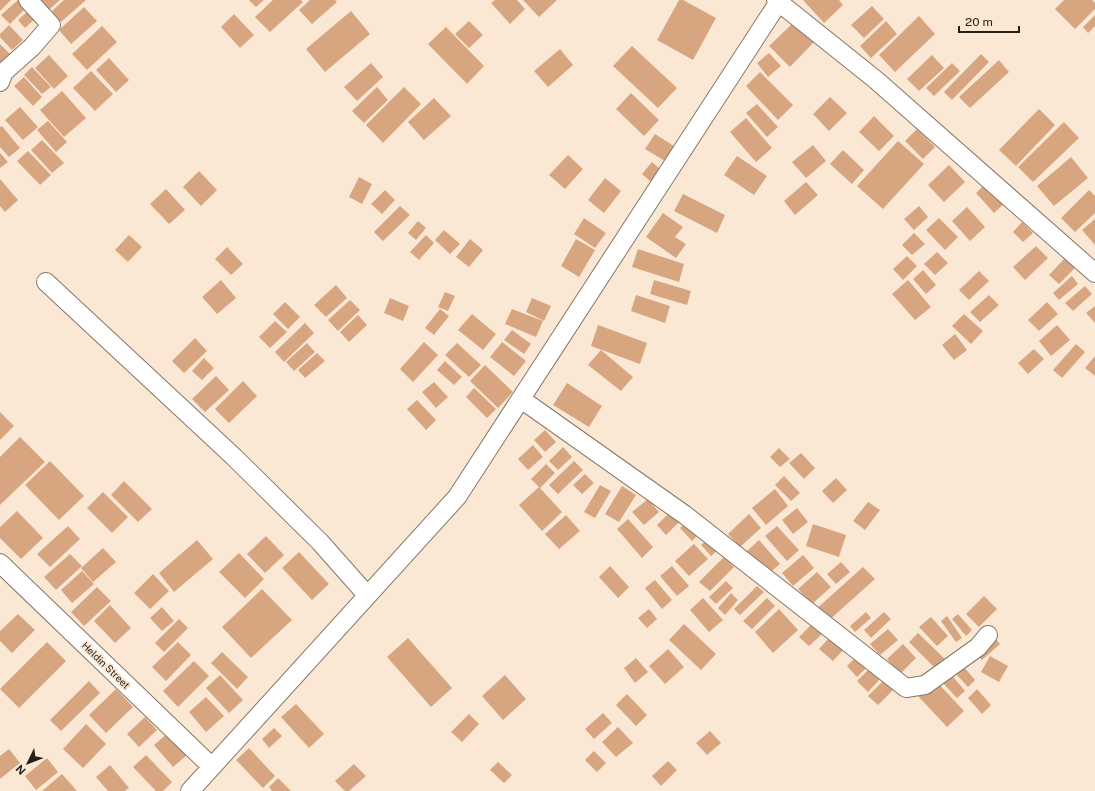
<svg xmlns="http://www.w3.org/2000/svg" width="1095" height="791" viewBox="0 0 1095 791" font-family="'Public Sans',sans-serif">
	<rect width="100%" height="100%" fill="#fae8d5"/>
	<!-- building -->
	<path fill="#d7a681" d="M0 0H11L0 11Z
		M18 0H22L28 6 10 24 1 15Z
		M39 0H60L45 13Z
		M64 0H86L61 22 52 11Z
		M249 0H264L256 7Z
		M273 0H301L303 2 270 32 255 17Z
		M310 0H335L337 2 312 24 299 10Z
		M495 0H517L525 9 510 24 491 3Z
		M523 0H557L539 17Z
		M679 0H683L716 18 693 60 657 40Z
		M803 0H839L843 5 824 23Z
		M1064 0H1092L1095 3V9L1075 29 1055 9Z
		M872 6 884 19 864 38 851 25Z
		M84 7 97 21 71 44 59 30Z
		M30 9 37 17 25 28 18 20Z
		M351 11 370 34 325 72 306 49Z
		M234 14 254 35 240 48 221 27Z
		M1095 15V26L1088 33 1083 27Z
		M919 16 935 34 895 72 879 55Z
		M469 21 483 35 469 48 455 34Z
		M886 21 897 34 871 58 860 46Z
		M794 22 814 42 790 67 769 46Z
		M9 25 23 40 12 50 0 37V34Z
		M102 26 117 42 87 70 72 54Z
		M446 27 484 66 467 84 428 44Z
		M0 44 11 55 0 67Z
		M632 46 677 88 658 108 613 66Z
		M560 49 573 65 548 87 534 71Z
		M769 53 781 66 768 77 757 63Z
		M981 54 989 62 952 100 944 92Z
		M49 55 68 76 54 89 35 68Z
		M932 55 944 68 919 91 907 79Z
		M109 58 129 80 116 92 96 70Z
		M999 60 1009 72 970 108 959 97Z
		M371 63 383 77 357 101 344 87Z
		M952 63 960 71 934 96 926 88Z
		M32 67 51 87 42 94 24 75Z
		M91 71 113 94 95 111 73 88Z
		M760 72 793 105 778 120 746 86Z
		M24 77 42 97 33 106 14 86Z
		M377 87 388 100 364 123 352 111Z
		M404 87 421 104 383 143 366 125Z
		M62 91 86 118 64 137 40 110Z
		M631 93 659 120 644 136 616 109Z
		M830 97 847 113 829 131 813 114Z
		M434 98 451 116 424 140 408 122Z
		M757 104 778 127 767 137 746 113Z
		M20 107 38 127 23 140 5 120Z
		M1039 109 1055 125 1016 166 999 150Z
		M874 116 894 136 879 151 859 132Z
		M746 118 772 148 756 162 730 132Z
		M48 121 67 142 56 152 37 130Z
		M1064 122 1079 138 1033 182 1018 167Z
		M2 126 20 148 9 157 0 147V127Z
		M917 129 935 147 923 159 905 141Z
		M655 134 674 146 665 161 645 149Z
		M42 140 64 163 52 173 31 150Z
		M898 141 924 164 883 209 857 186Z
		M813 145 826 161 806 178 792 162Z
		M843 150 864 170 852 184 830 164Z
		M28 151 51 175 40 185 17 161Z
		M0 153 8 162 0 168Z
		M568 155 583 169 565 189 549 175Z
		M737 156 767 176 754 195 724 175Z
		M1071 157 1088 178 1054 206 1037 186Z
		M652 162 662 171 651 182 642 174Z
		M949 165 965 182 944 202 928 185Z
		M199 171 217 190 201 206 183 187Z
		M359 177 372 184 362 204 349 197Z
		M605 178 621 191 604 213 588 200Z
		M0 179 18 200 5 212 0 206Z
		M988 181 1007 201 994 213 976 193Z
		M806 182 818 195 795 215 784 201Z
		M166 189 185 210 169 224 150 204Z
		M385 190 395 200 382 214 371 204Z
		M1089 190 1095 196V213L1075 232 1061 218Z
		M683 194 725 215 717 233 674 211Z
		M400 206 410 215 383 241 374 232Z
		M919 206 928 217 914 230 904 219Z
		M967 207 985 227 970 241 952 221Z
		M663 213 683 227 675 237 686 244 676 258 646 237Z
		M584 218 606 233 595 248 574 234Z
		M939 218 958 237 945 250 926 230Z
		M1095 219V245L1082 230Z
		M418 221 426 228 416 240 408 233Z
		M1022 222 1033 233 1023 242 1013 232Z
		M444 230 460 244 450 254 435 240Z
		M914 233 925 244 912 255 902 245Z
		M129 235 142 247 128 262 115 250Z
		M426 235 434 243 419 260 410 252Z
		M470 239 483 250 469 267 456 257Z
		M576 239 595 250 579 277 561 266Z
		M1036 246 1048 258 1025 280 1013 267Z
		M227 247 243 264 231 275 215 259Z
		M638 249 684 264 679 282 632 267Z
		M937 252 948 263 935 275 924 264Z
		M907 256 917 266 903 280 893 269Z
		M1067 256 1077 266 1059 284 1049 275Z
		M923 270 936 285 926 294 913 279Z
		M979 271 989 281 969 300 959 290Z
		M1072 276 1078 284 1059 300 1053 293Z
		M221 280 236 298 217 314 202 297Z
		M654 280 691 291 687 305 650 294Z
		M908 280 931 307 915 320 892 294Z
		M336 285 347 298 326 317 314 305Z
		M1085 286 1092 294 1073 311 1065 303Z
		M445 292 455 296 448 311 438 307Z
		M636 295 670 306 665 323 631 311Z
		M989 295 999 305 980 322 970 312Z
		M390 298 409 306 403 321 384 313Z
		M532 298 551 306 544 321 526 312Z
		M350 300 360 310 338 331 328 320Z
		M285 302 300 317 288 329 273 314Z
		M1047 302 1058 314 1039 331 1028 320Z
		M1095 306V323L1086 313Z
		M440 309 449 316 434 335 425 328Z
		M512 309 543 321 536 337 505 324Z
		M472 314 496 334 483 350 458 330Z
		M964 314 983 331 971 344 952 326Z
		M358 315 367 325 349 342 340 332Z
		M275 321 287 332 270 348 259 337Z
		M305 323 314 333 284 362 275 352Z
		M598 325 647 343 640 364 591 346Z
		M1057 325 1070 340 1051 356 1039 341Z
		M512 330 531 344 524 354 504 340Z
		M955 334 967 350 954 360 942 345Z
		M195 338 207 351 184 373 172 361Z
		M424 342 438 355 413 382 400 369Z
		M502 342 526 361 514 376 490 357Z
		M307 343 315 352 294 371 286 362Z
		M457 343 481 365 469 377 445 355Z
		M1076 344 1085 352 1062 378 1053 370Z
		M1034 349 1044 359 1028 374 1018 363Z
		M601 350 633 377 621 391 588 365Z
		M317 353 325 361 305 378 298 370Z
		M1095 356V376L1085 368Z
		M204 358 214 368 202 380 192 371Z
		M445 361 462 377 454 385 437 370Z
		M485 365 513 392 498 408 470 381Z
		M216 376 229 390 205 412 192 399Z
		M243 381 257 396 229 423 215 409Z
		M434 382 448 397 436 408 422 392Z
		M567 383 602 406 589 427 553 405Z
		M474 388 496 409 487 418 466 397Z
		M417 400 436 420 426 430 407 409Z
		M0 412 14 426 0 440Z
		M545 430 556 442 545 452 534 440Z
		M20 437 45 462 0 505V457Z
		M533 445 543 457 528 470 518 459Z
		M563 447 572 457 558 470 549 461Z
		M779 448 790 459 780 467 770 457Z
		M801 453 815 468 804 479 789 463Z
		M50 461 84 496 59 520 25 485Z
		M574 461 583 470 558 494 549 485Z
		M546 464 555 473 540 488 562 512 542 531 519 505 539 487 531 479Z
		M585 474 594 483 582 494 573 485Z
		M784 476 800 493 791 501 775 485Z
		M836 478 847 490 833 503 822 491Z
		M124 481 152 509 138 522 111 495Z
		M600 485 611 491 595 518 584 512Z
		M622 486 636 495 619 522 605 514Z
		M775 489 788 506 766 525 752 508Z
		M103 492 128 517 112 533 87 508Z
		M648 499 659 512 644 525 632 512Z
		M868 502 880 510 865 530 853 521Z
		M797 508 808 522 793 534 782 520Z
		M672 510 682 519 666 535 657 525Z
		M17 511 43 538 21 559 0 538V527Z
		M749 514 761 528 740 547 728 534Z
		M566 515 580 531 559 549 545 534Z
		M628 519 653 547 642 558 617 529Z
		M688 520 700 533 692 541 680 528Z
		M813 524 846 535 839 557 806 546Z
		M68 526 80 539 50 567 37 554Z
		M777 526 799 550 787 561 765 536Z
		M266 536 284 555 265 573 247 554Z
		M709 538 719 549 711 556 701 545Z
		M197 540 213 559 174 592 159 573Z
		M759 540 780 564 766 576 745 553Z
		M694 544 708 559 689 576 675 561Z
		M103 548 116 562 93 582 81 568Z
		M299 552 329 584 312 600 282 568Z
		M239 553 264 579 245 598 219 572Z
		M70 554 82 566 56 590 44 577Z
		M803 555 814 568 793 586 782 573Z
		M724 557 734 567 710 591 699 582Z
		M841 562 850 572 836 584 827 574Z
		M610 566 629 587 618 598 599 577Z
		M672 566 689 586 677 596 660 576Z
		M863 567 875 579 827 622 815 610Z
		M82 571 94 584 72 603 61 590Z
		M817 572 831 587 812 604 798 589Z
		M153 574 169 591 150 609 134 593Z
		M655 580 672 600 662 609 645 588Z
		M726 581 733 588 716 604 709 597Z
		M757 586 764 592 740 615 734 609Z
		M97 587 111 601 84 626 71 612Z
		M262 589 292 620 251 658 222 627Z
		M731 593 738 600 725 615 718 608Z
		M984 596 997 609 979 627 966 614Z
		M703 598 723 620 709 632 690 610Z
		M767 598 775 606 752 629 743 621Z
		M110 605 131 628 115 643 94 621Z
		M162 607 174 621 162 631 150 618Z
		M649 609 657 619 647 628 638 618Z
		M779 609 798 630 773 653 755 632Z
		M866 612 871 618 855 632 850 626Z
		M884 612 891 619 871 638 864 630Z
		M18 614 35 630 12 653 0 641V631Z
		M958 614 972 630 966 636 952 619Z
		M947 616 962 638 956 642 941 621Z
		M931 617 948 636 937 646 919 627Z
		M179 619 188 628 164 652 155 643Z
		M684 624 716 654 701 670 669 640Z
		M812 624 822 634 809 646 799 637Z
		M888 629 898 640 880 655 870 644Z
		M918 633 945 659 936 669 909 642Z
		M993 636 1000 644 982 660 974 652Z
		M830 637 844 649 833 661 819 649Z
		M408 638 452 688 431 707 387 657Z
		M47 642 66 661 19 708 0 689Z
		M178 642 191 655 166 681 152 667Z
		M903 644 916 658 900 674 887 659Z
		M668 649 684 667 665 684 649 666Z
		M222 652 248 677 237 689 211 663Z
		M857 656 867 667 857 677 847 666Z
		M990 656 1008 666 999 682 981 672Z
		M636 658 648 672 635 683 624 668Z
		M194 661 209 676 178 707 163 691Z
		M963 666 975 680 968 687 955 673Z
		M871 667 882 677 868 692 857 681Z
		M949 672 965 691 957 698 940 680Z
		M220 675 243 700 229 713 206 688Z
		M505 675 526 699 503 720 482 696Z
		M886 678 896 687 878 705 868 696Z
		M935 680 964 711 947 727 918 696Z
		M89 681 100 693 61 731 50 720Z
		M116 689 133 707 106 733 89 715Z
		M977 689 991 705 982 714 968 698Z
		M627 694 647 715 636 726 616 705Z
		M206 697 224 716 206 732 189 712Z
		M296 704 324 734 309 748 281 717Z
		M603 713 612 723 594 739 585 729Z
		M469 714 479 724 462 742 451 732Z
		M145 717 157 730 139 747 127 734Z
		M86 724 106 744 83 768 63 749Z
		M618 727 633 743 616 757 602 742Z
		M274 728 282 736 269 748 262 739Z
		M710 731 721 743 707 755 696 743Z
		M168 733 187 755 173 767 154 745Z
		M249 748 275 776 263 788 236 760Z
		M9 749 20 763 0 779V756Z
		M594 751 606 763 597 772 585 760Z
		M146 755 172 782 163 791H156L133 767Z
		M47 758 58 772 36 790 25 776Z
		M668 761 677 770 661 786 652 776Z
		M498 762 512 775 504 783 490 770Z
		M354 764 366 776 349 791H345L335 781Z
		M110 765 129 788 125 791H108L96 777Z
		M62 774 77 791H42Z
		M278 778 291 791H272L269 787Z"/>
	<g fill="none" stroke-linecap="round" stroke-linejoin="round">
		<defs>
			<path id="street" d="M776 0 876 80 1095 273
				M0 82 4 72 32 47 51 25 28 0
				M46 282 234 457 320 542 367 595
				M521 399 685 515 906 688 925 685 978 647 988 635
				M0 563 212 767
				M190 791 457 497 780 0"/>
		</defs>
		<!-- street casing -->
		<use href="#street" stroke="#867765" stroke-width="20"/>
		<!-- street -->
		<use href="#street" stroke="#fff" stroke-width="18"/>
	</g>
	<g text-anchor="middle" stroke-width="4" stroke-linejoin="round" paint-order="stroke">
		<!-- street labels -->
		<g font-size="10" fill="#251f18" stroke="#fae8d5">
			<text transform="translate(106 665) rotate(44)" y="4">Heldin Street</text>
		</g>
	</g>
	<!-- north arrow -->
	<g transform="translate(28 763) rotate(227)" stroke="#fae8d5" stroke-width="3" paint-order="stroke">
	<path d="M0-3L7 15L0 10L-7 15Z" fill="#251f18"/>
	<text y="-6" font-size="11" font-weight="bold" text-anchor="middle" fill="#251f18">N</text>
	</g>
	<!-- scale -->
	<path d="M959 26v6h60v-6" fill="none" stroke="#251f18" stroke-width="2"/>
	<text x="965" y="26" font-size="12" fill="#251f18" stroke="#fae8d5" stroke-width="3" paint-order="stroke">20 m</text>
</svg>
